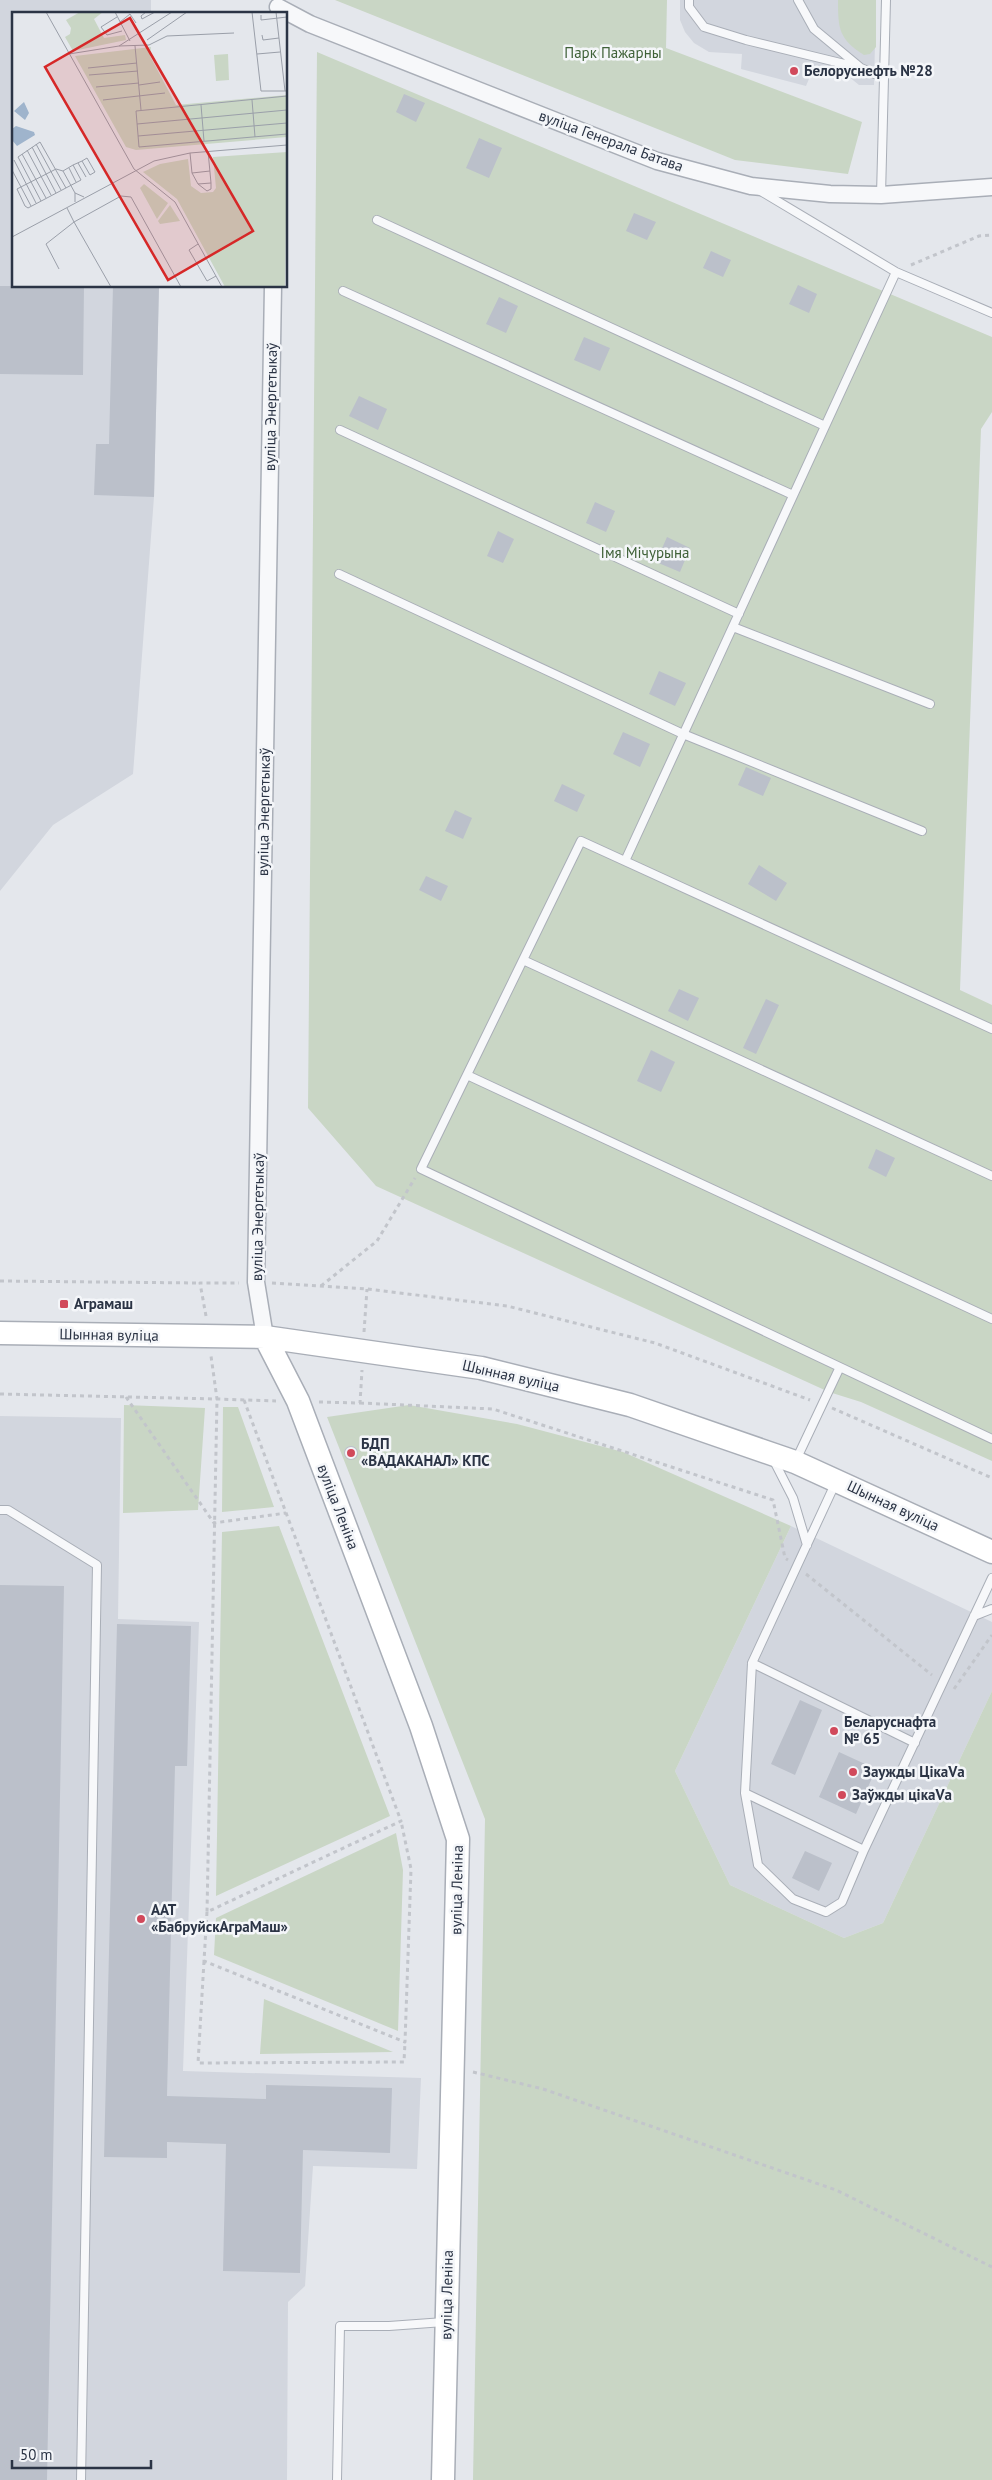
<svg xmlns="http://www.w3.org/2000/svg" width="992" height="2480" viewBox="0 0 992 2480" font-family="'PT Sans',sans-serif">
	<rect width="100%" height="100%" fill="#e4e7ec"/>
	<!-- built -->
	<path fill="#d2d6de" d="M0 0H151V13L172 14H14V286H159L154 497 133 774 53 825 0 891Z
		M680 0H876L874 85H859L848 76 813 69 806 86 741 69 742 54 709 52 694 43 685 32 680 20Z
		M0 1416 121 1418 118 1619 199 1622 183 2071 421 2078 417 2169 313 2166 305 2286 288 2302 287 2480H0Z
		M791 1526 992 1622V1691L883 1923 844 1938 730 1885 675 1771Z"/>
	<!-- green -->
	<path fill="#c9d6c5" d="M335 0H667L666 48 862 122 848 174 735 160Z
		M838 0H876V47L870 54 864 55C839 39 838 29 838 0Z
		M317 52 992 337V412L981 429 960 990 992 1005V1461L861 1402 829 1392 376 1186 308 1108Z
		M124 1405 205 1408 198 1510 123 1513Z
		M409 1405 517 1424 623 1452 791 1526 675 1771 730 1885 844 1938 883 1923 992 1691V2480H473L485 1819 327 1417Z
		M223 1407H238L274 1507 222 1512Z
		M279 1526 390 1816 216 1896 222 1532Z
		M396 1833 403 1870 398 2031 214 1955 216 1918Z
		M264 1999 393 2052 260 2054Z"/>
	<!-- building -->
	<path fill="#bbc0ca" d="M404 94 425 103 416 122 396 112Z
		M479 138 502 148 489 178 466 168Z
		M634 213 656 222 647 240 626 231Z
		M711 251 731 260 723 277 703 268Z
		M798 285 817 294 809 313 789 304Z
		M0 286H84L83 375 0 374Z
		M113 286H159L154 497 94 495 96 444H109Z
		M499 297 518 306 506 333 486 324Z
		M584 337 610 348 600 371 574 360Z
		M359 396 387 409 378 430 349 416Z
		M595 502 615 511 606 532 586 523Z
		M498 531 514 539 503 563 487 556Z
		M667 537 690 548 680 572 656 562Z
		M659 671 686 683 675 706 649 694Z
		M623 732 650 744 640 767 613 754Z
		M746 767 771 778 763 796 738 785Z
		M562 784 585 795 577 812 554 801Z
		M455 810 472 818 463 839 445 831Z
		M759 865 787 883 776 901 748 884Z
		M426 876 448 886 441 901 419 890Z
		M679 989 699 998 688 1021 668 1011Z
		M766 999 779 1005 756 1054 743 1048Z
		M651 1050 675 1062 661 1092 637 1081Z
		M876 1149 895 1158 886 1177 868 1168Z
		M344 1453a7 7 0 1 1 14 0a7 7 0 1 1-14 0Z
		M0 1585 64 1586 47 2480H0Z
		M117 1624 191 1626 187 1766H175L167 2096 266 2099V2085L392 2088 390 2153 303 2150 300 2273 223 2271 226 2144 167 2142V2158L104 2157Z
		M800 1700 822 1710 795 1775 771 1764Z
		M839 1752 876 1769 856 1814 819 1797Z
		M805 1851 832 1863 819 1891 792 1878Z"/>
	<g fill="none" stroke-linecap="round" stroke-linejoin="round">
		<defs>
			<path id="service" d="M689 0V7L704 27 746 40 861 68
				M798 0 814 29 861 68 884 78
				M759 190 896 272 992 313
				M881 195 886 0
				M377 220 825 426
				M343 291 793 495
				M340 430 739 614
				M339 574 683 734 922 831
				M733 627 930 704
				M625 861 896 272
				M523 960 992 1176
				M992 1029 581 841 421 1169 992 1439
				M467 1075 992 1319
				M773 1459 793 1498 807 1545
				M796 1460 839 1369
				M835 1484 752 1663 745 1793 864 1850 992 1578
				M0 1510H8L97 1565 81 2480
				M974 1616 992 1609
				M752 1663 915 1743
				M745 1793 758 1865 793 1899 826 1912 842 1902 864 1850
				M337 2480 340 2326H389L444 2322"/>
			<path id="minor" d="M278 7 310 24 657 161 751 186 830 194 881 195 992 187
				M265 1337 256 1282 273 286"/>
			<path id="secondary" d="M0 1333 265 1337 481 1368 630 1405 795 1462 992 1552
				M265 1337 298 1401 421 1726 458 1839 443 2480"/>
		</defs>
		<!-- service casing -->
		<use href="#service" stroke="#a9aeb7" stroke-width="10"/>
		<!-- minor casing -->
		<use href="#minor" stroke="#a9aeb7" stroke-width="19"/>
		<!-- secondary casing -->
		<use href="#secondary" stroke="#a9aeb7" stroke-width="25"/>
		<!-- path -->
		<path stroke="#c2c5cb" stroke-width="3" stroke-dasharray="4 4" stroke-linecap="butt" d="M911 265 979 236 992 235
			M0 1281 200 1283
			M272 1283 367 1289 507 1306 655 1343 810 1400
			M321 1286 377 1241 415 1178
			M206 1316 200 1283H239
			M364 1332 367 1289
			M0 1394 217 1399 211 1356
			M126 1397 214 1523 286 1513
			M244 1400 401 1821 207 1912 217 1399 276 1401
			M319 1402 360 1403 362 1370
			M360 1403 493 1409 773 1500 785 1558 788 1560
			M832 1408 992 1478
			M806 1574 932 1675
			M954 1689 992 1635
			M207 1912 204 1961 405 2042 411 1869 401 1821
			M204 1961 198 2063 404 2062 405 2042
			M473 2072 543 2089 836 2190 992 2267"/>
		<!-- service -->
		<use href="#service" stroke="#f7f8fa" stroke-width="8"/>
		<!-- minor -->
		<use href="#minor" stroke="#f7f8fa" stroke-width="16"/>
		<!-- secondary -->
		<use href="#secondary" stroke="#fff" stroke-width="22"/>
	</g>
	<!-- markers -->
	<g fill="#d1495b" stroke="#f4f6f9" stroke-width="2">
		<circle cx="794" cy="71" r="5"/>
		<rect x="59" y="1299" width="10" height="10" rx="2.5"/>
		<circle cx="351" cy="1453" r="5"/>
		<circle cx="834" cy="1731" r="5"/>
		<circle cx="853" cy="1772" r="5"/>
		<circle cx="842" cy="1795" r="5"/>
		<circle cx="141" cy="1919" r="5"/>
	</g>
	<g text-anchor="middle" stroke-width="5" stroke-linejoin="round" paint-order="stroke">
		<!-- park labels -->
		<g font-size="15" fill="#3f6138" stroke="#f4f6f9">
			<text x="613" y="58">Парк Пажарны</text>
			<text x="645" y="558">Імя Мічурына</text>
		</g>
		<!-- poi labels -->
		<g font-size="15" font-weight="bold" fill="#2b3445" stroke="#f4f6f9" text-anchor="start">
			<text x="804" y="76">Белоруснефть №28</text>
			<text x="74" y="1309">Аграмаш</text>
			<text x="361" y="1449">БДП<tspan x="361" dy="17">«ВАДАКАНАЛ» КПС</tspan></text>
			<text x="844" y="1727">Беларуснафта<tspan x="844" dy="17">№ 65</tspan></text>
			<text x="863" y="1777">Заужды ЦікаVа</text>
			<text x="852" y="1800">Заўжды цікаVа</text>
			<text x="151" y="1915">ААТ<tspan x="151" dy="17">«БабруйскАграМаш»</tspan></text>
		</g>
		<!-- street labels -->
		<g font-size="15" fill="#2b3445" stroke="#f4f6f9">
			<text transform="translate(611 141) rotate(20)" y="5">вуліца Генерала Батава</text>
			<text transform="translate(271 407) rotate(-89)" y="5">вуліца Энергетыкаў</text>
			<text transform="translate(264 812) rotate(-89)" y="5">вуліца Энергетыкаў</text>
			<text transform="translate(258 1217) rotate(-89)" y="5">вуліца Энергетыкаў</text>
			<text transform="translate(109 1335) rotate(1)" y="5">Шынная вуліца</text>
			<text transform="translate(511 1376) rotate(13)" y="5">Шынная вуліца</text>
			<text transform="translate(893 1506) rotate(25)" y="5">Шынная вуліца</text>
			<text transform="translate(338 1507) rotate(69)" y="5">вуліца Леніна</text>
			<text transform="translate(457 1890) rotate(-89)" y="5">вуліца Леніна</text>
			<text transform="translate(447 2295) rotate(-89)" y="5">вуліца Леніна</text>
		</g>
	</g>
	<!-- overview -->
	<g transform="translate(12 12)">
		<rect width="275" height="275" fill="#e4e7ec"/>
		<path d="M68 0H91L82 7 92 26 113 23 114 28 61 39 53 25 58 22 59 16 54 8ZM139 35 138 44 164 93 275 83V125L124 138 114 135 63 44ZM216 42 217 68 204 69 202 43ZM275 140 273 275H213L165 187 131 160 148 152 176 147 179 174 189 181 201 180 204 176 201 145ZM132 172 156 191 145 207 128 176ZM158 193 168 209 148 212 146 209Z" fill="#c9d6c5"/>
		<path d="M12 90 17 101 13 108 2 99ZM4 114 22 120 23 123 5 134 0 128V117Z" fill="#9fb4cc"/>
		<path fill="none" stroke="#9a9fa9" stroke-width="1" d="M34 0 122 157M103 0 118 29M134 0 129 4 130 7 143 0M240 0 249 79H275M264 0 273 79M249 3V8L275 5M105 5 89 15 95 23 110 19M108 10 118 2 124 11M250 23 251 28 267 26M135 28 175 0M107 34 137 33 155 24 222 21M123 34 129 98M57 42 107 34 160 0M245 42 268 40M76 56 125 51M77 63 126 59M127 73 148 70M84 75 127 71M275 84 124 99 127 135 275 122M91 88 153 81M240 88 243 125M189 93 192 129M125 112 275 98M126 124 275 111M24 132 49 178M20 135 44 181M15 138 39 183M178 141 180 161 186 172 199 171 196 139M10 142 34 186M2 148 24 191M66 151 74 165M61 153 69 168 16 196 13 194 5 177 44 157 51 159ZM61 153 70 149 78 163 83 160 75 146 70 149M57 156 64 170M122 157 163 190 210 275M0 158 19 194M51 159 63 181M180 161 198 159M186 172 195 179 199 177V171M29 189 6 145 28 130 54 176M63 190V181L72 185M0 225 142 149 178 141 275 133M186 232 177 238 195 269 204 264M47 257 34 232 62 210 55 196M99 275 62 210 109 184 119 185 169 275"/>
		<path fill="#d62828" fill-opacity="0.15" stroke="#d62828" stroke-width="2.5" d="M118 6 241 219 156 268 33 55Z"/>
		<rect width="275" height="275" fill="none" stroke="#2b3445" stroke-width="2.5"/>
	</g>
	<!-- scale -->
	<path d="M12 2460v8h139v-8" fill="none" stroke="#2b3445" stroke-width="2.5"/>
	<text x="20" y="2460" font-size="15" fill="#2b3445" stroke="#f4f6f9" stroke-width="4" paint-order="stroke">50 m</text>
</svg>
